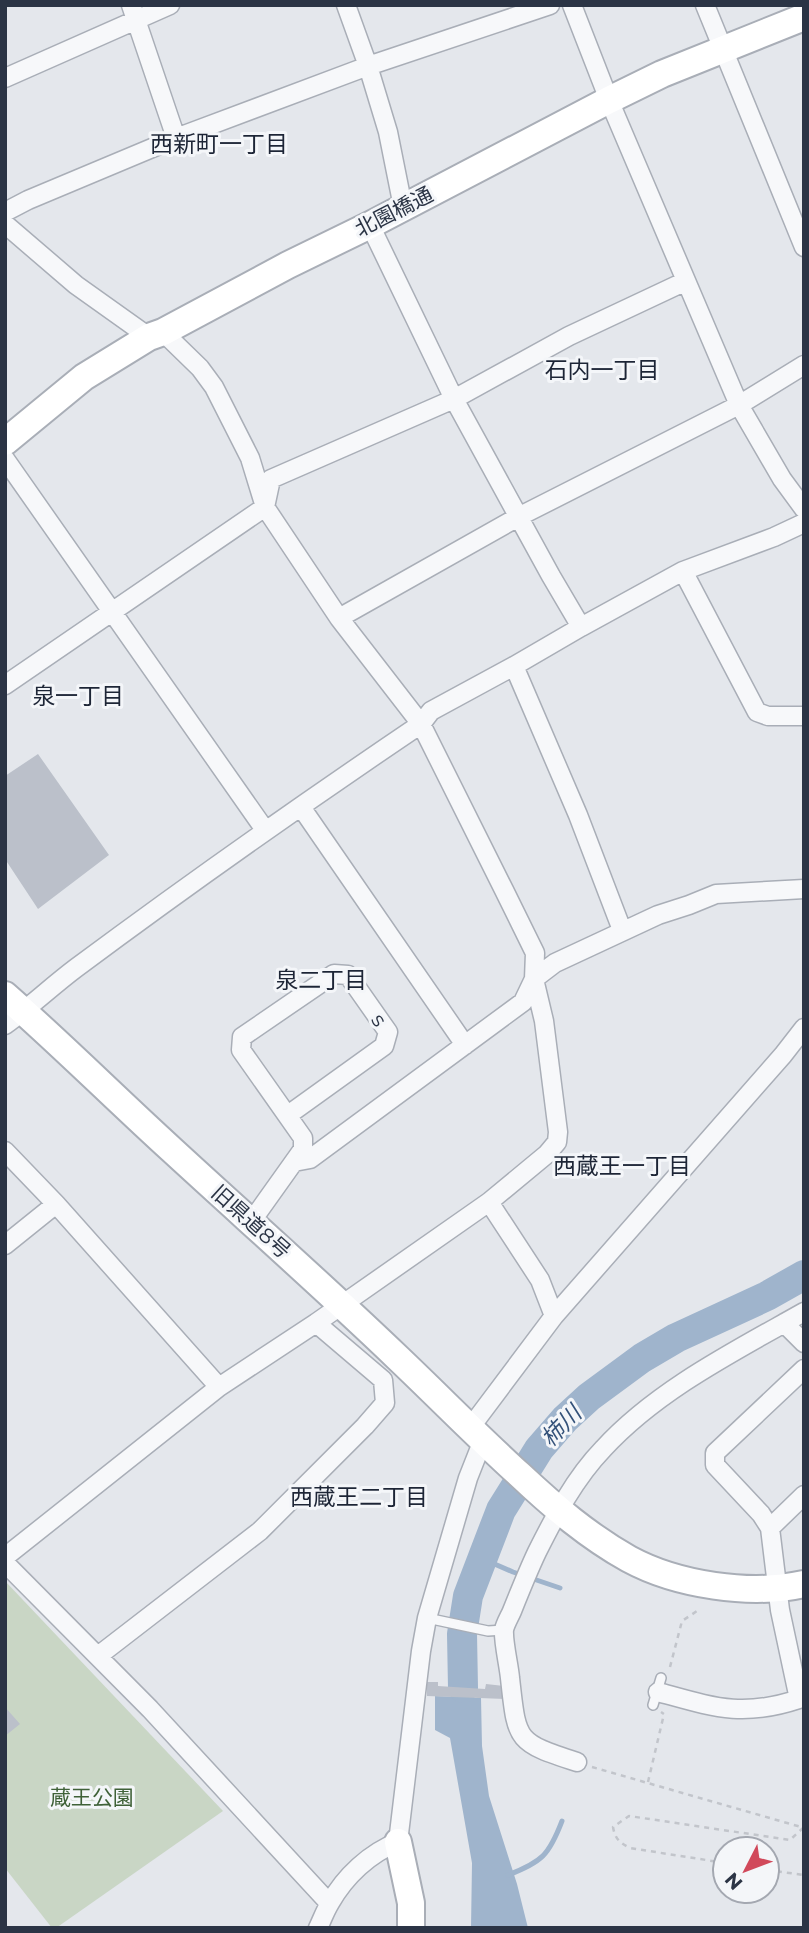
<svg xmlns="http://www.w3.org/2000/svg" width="809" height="1933" viewBox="0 0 809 1933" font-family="Montserrat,'Noto Sans JP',sans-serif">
	<rect width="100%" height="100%" fill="#e4e7ec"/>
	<!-- green -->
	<path fill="#c9d6c5" d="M5 1581 223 1811 56 1928H52L5 1868Z"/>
	<!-- water -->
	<path fill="#9fb4cc" d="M435 1696 481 1698 482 1746 489 1796 517 1884 528 1928H471L472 1863 450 1738 435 1730Z"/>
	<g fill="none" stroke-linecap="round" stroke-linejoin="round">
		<!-- stream -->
		<path stroke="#9fb4cc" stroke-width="5" d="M483 1559 513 1572 560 1588
			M508 1875C542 1862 549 1855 562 1821"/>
		<!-- river -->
		<path stroke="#9fb4cc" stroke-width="30" d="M463 1688 462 1634 468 1596 501 1510 539 1449 565 1419 589 1397 642 1358 676 1338 767 1296 804 1275"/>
	</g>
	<!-- building -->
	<path fill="#bbc0ca" d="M38 754 109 855 38 909 5 859V776Z
		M427 1682H438V1686L485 1689 486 1684 504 1686 505 1699 427 1696Z
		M5 1707 20 1724 5 1736Z"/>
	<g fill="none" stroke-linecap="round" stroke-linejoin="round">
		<defs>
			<path id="lane" d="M427 1618 488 1631 504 1630
				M653 1705 661 1678"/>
			<path id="street" d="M131 5 176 138
				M346 5 368 66 388 132 403 207
				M572 5 609 100 739 405 782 479 804 509
				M705 5 804 247
				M5 78 170 5
				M5 212 28 200 176 138 368 66 550 5
				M5 224 76 285 149 337
				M370 225 454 399 551 576 581 627
				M5 459 265 830
				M683 571 757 712 768 716H804
				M339 618 520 516 739 405 804 365
				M514 666 578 815 622 930
				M5 685 265 507 271 479 454 399 569 336 686 281
				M301 807 465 1045
				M5 1025C30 1007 52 986 76 968 189 884 304 803 421 724L431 711 514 666 581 627 683 571 774 537 804 523
				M5 1151 56 1204 219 1387
				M294 1162 310 1159 523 1002 534 979 555 963 658 915 689 905 716 894 804 889
				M489 1202 540 1280 554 1316
				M251 1222 303 1149V1138L241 1050 242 1037 334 974 348 975 388 1032 384 1046 288 1115
				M5 1245 56 1204
				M784 1323 804 1343
				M470 1428 554 1316 783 1055 804 1028
				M770 1528 804 1495
				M5 1557 219 1387 316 1323 489 1202 547 1154 557 1142 558 1132 544 1021 534 979 535 953 504 890 421 724 339 618 265 507 250 458 214 387 200 368 163 332
				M5 1563 150 1709 329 1903
				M98 1656 260 1531 365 1426 385 1403 383 1380 316 1323
				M658 1692C713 1707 742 1718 799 1699L780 1610 770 1528 761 1514 715 1465V1453L804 1369
				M577 1762C515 1742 517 1741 510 1678 509 1666 503 1641 504 1630 505 1624 510 1616 512 1611 520 1591 528 1571 537 1552 555 1516 575 1478 603 1449 657 1390 735 1351 804 1312
				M318 1928C322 1920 325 1911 330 1903 345 1876 370 1853 398 1842L421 1651 427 1618 468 1478 483 1440"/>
			<path id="secondary" d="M5 442 84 377 149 337 163 332 288 265 370 225 609 100 662 74 804 17
				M5 995C62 1045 116 1099 172 1150 247 1219 324 1287 398 1358 439 1397 478 1437 520 1475 554 1507 588 1536 629 1559 677 1585 750 1596 804 1584
				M398 1842 411 1903V1928"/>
		</defs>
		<!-- lane casing -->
		<use href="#lane" stroke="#a9aeb7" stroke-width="12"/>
		<!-- street casing -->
		<use href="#street" stroke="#a9aeb7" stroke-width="21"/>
		<!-- secondary casing -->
		<use href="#secondary" stroke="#a9aeb7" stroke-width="30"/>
		<!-- path -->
		<path stroke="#c2c5cb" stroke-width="2.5" stroke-dasharray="5 5" stroke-linecap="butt" d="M670 1667 682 1621 700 1609
			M592 1767 801 1827
			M648 1782 664 1714 661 1712
			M725 1863 630 1848C620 1843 615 1839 613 1827L629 1816 790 1840 804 1827
			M767 1870 804 1875"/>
		<!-- lane -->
		<use href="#lane" stroke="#f7f8fa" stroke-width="9"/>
		<!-- street -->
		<use href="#street" stroke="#f7f8fa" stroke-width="18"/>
		<!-- secondary -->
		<use href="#secondary" stroke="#fff" stroke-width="26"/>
	</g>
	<g text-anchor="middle" stroke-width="6" stroke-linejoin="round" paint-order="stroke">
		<!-- street labels -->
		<g font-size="21" fill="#2b3445" stroke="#f4f6f9">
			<text transform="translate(394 212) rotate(-27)" y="7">北園橋通</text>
			<text transform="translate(379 1020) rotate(56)" y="7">s</text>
			<text transform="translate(251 1222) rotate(42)" y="7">旧県道8号</text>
		</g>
		<!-- park labels -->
		<g font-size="21" fill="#3f6138" stroke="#f4f6f9">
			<text x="92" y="1805">蔵王公園</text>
		</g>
		<!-- neighbourhood labels -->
		<g font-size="23" fill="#1d2536" stroke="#f4f6f9">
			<text x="219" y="152">西新町一丁目</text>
			<text x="602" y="378">石内一丁目</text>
			<text x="78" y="704">泉一丁目</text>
			<text x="321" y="988">泉二丁目</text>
			<text x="622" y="1174">西蔵王一丁目</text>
			<text x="359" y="1505">西蔵王二丁目</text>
		</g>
		<!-- water labels -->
		<g font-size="23" font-style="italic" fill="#34527a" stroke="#f4f6f9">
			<text transform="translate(561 1426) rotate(-46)" y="8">柿川</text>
		</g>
	</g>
	<!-- border -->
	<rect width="809" height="1933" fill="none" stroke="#2b3445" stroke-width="14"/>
	<!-- north arrow -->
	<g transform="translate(746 1870) rotate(228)"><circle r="33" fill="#f4f6f9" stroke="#a4a8b1" stroke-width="2"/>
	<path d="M0-5L12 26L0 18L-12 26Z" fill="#d1495b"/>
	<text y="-10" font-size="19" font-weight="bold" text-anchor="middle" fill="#2b3445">N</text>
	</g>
</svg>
